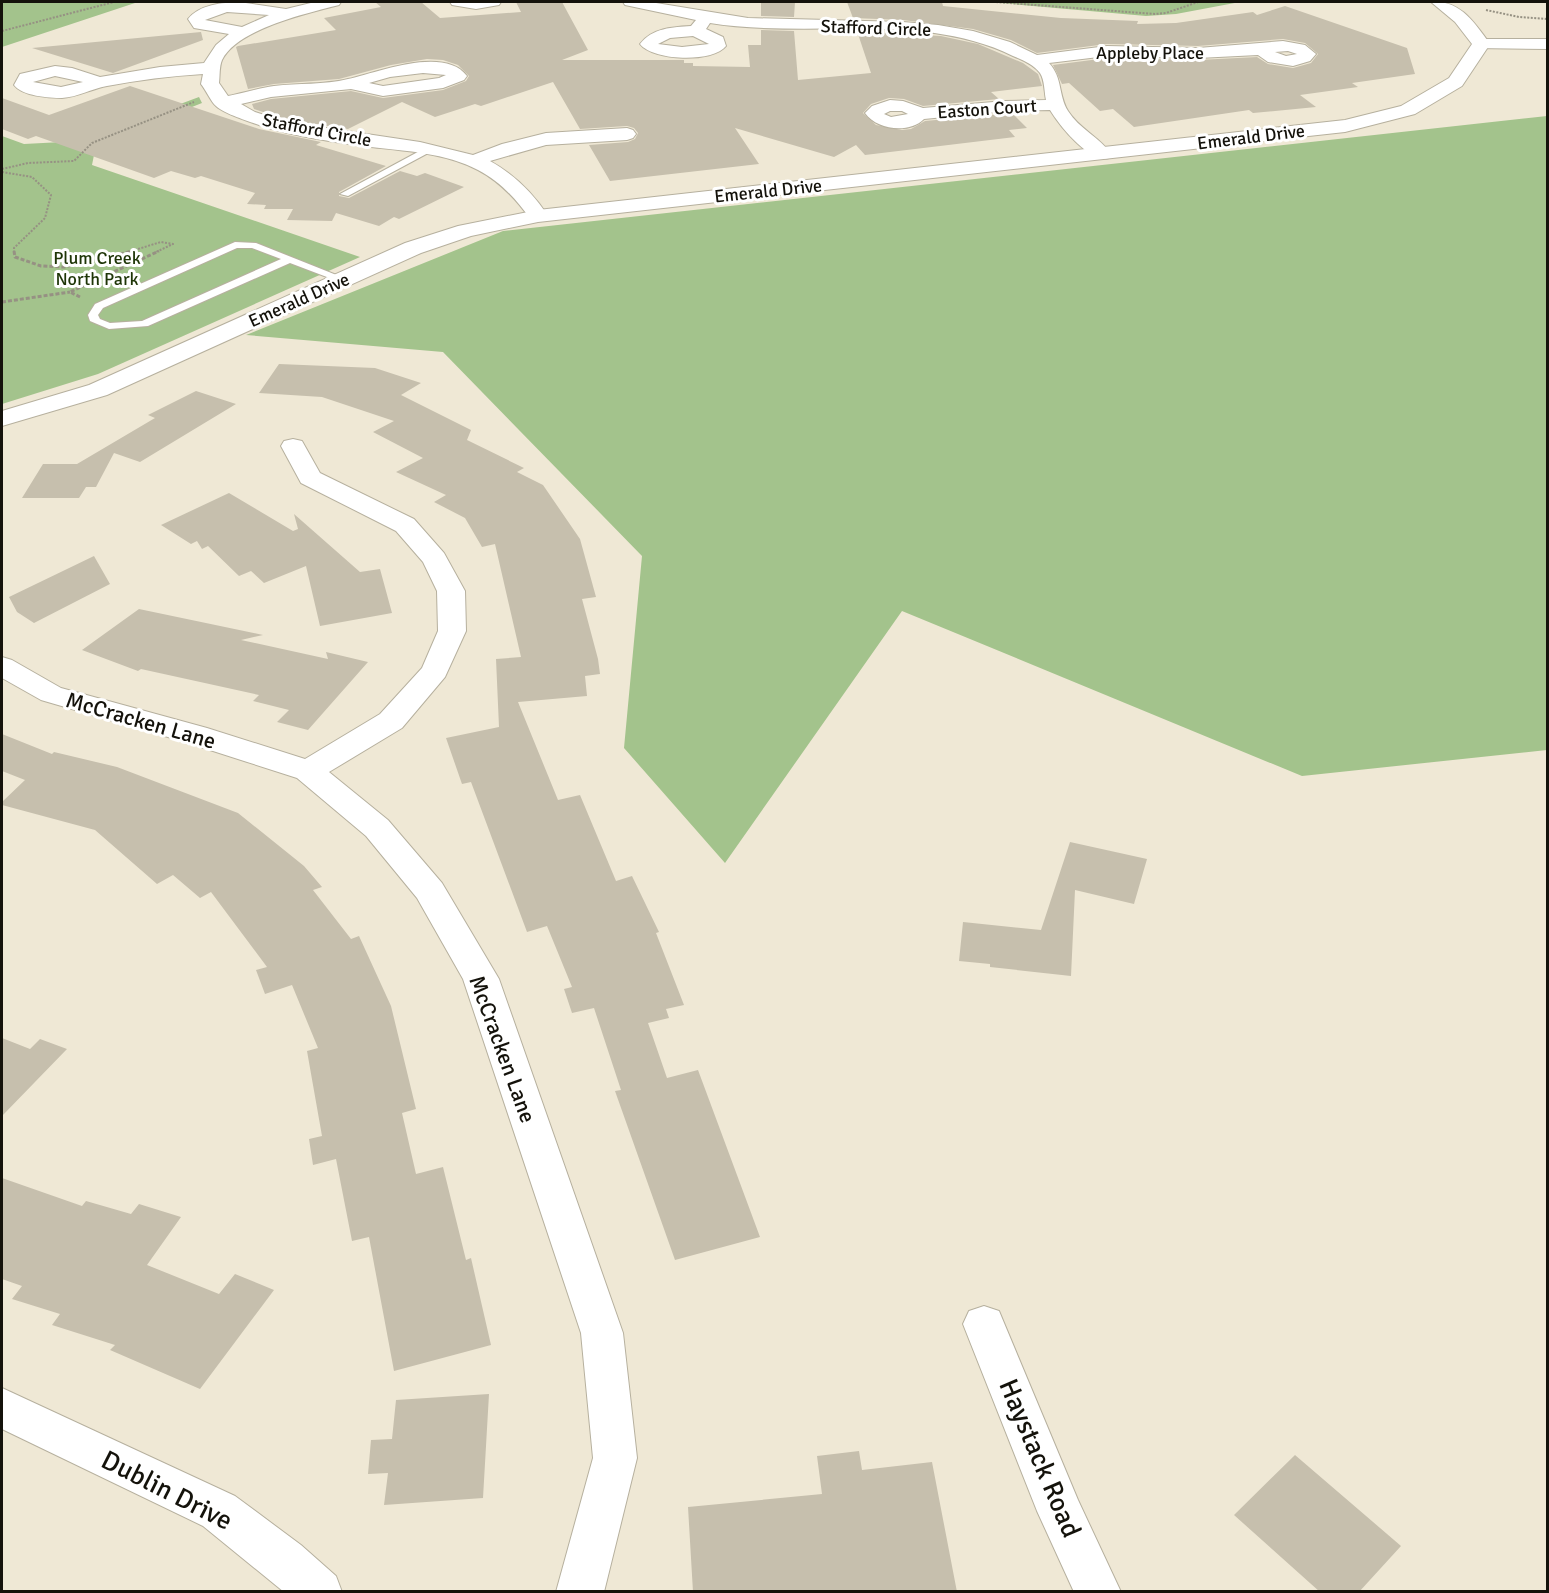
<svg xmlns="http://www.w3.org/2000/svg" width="1549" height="1593" viewBox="0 0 1549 1593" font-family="Signika,sans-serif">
	<rect width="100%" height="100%" fill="#efe8d5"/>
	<!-- green -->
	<path fill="#a3c38c" d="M2 2H138L2 47Z
		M989 2H1240L1176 14 1146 16Z
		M199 97 202 103 96 145 92 165 360 257 98 374 2 404V136L24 144 81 141Z
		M1547 116V750L1302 776 902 611 725 863 624 748 642 556 443 352 246 335 503 231Z"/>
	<!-- building -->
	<path fill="#c6bfad" d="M375 2H421L440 18 521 12 516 2H562L588 50 562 60H684V63H693V66L750 67 748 45H761V30L794 31 798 80 871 73 857 31 941 36 978 44 1023 63 1038 74 1042 86 991 92 999 99 923 106 904 99 889 98 871 104 863 113 876 125 902 130 911 129 925 121 1012 113 1027 128 1009 130 1015 137 865 155 856 145 834 157 735 128 759 164 610 181 589 145 628 142 635 139 638 133 634 128 627 126 580 129 553 82 481 106 475 104 435 117 402 102 348 129 287 120 254 109 252 104 271 99 351 91 383 98 443 90 466 81 469 76 458 65 443 60 427 59 391 65 339 79 274 84 248 89 236 47 238 46 336 30 324 18 381 7Z
		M761 2H795L794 17 761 16Z
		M847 2H942L943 6 1061 18 1138 21 1137 24 1176 23 1253 12 1257 15 1285 6 1407 48 1415 74 1352 83 1358 87 1300 95 1316 107 1253 113 1249 110 1134 127 1113 109 1100 111 1069 83 1062 84 1053 65 1107 58 1198 60 1257 57 1268 64 1293 68 1311 63 1318 54 1305 43 1283 39 1198 46 1107 44 1037 53 1011 40 973 29 903 20 853 18Z
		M201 32 203 40 113 73 32 48Z
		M130 86 259 129 321 142 316 145 386 166 339 192V196L349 198 400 171 417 176 425 173 464 187 399 219 394 217 379 226 336 213 332 221 287 220 293 209H264L266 205 247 204 255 193 201 176 195 178 171 171 154 178 36 136 28 139 2 129V98L49 115Z
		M279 364 375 368 421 383 401 395 471 430 467 440 524 468 517 472 543 485 580 539 596 597 582 599 598 659 600 674 585 676 587 696 518 702 558 800 580 795 616 881 632 876 659 932 656 933 684 1005 666 1009 669 1018 648 1023 667 1078 698 1070 760 1237 675 1260 615 1091 621 1090 594 1008 572 1013 564 989 572 987 547 926 527 932 471 782 462 784 446 738 499 727 496 659 521 657 495 544 482 547 465 518 434 502 446 495 396 472 423 458 373 432 394 421 322 397 259 393Z
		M196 391 236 404 140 462 114 453 96 487H86L79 498H22L43 464H77L155 418 148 415Z
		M229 493 293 531 298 529 294 514 360 572 380 569 392 613 320 626 306 566 264 583 251 571 239 576 208 546 202 549 197 541 191 544 161 525Z
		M94 556 110 584 34 623 17 612 9 597Z
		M139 609 263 635 241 640 328 659 326 652 368 662 308 730 277 722 289 710 253 701 259 695 141 669 138 671 82 650Z
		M2 734 52 754 54 752 117 767 238 813 304 866 322 887 313 890 351 939 359 936 391 1006 416 1109 402 1113 416 1174 443 1167 466 1260 471 1258 491 1345 394 1371 369 1237 352 1241 336 1159 313 1165 309 1139 322 1136 307 1051 318 1048 292 985 265 994 256 970 267 967 211 892 200 898 173 875 157 884 95 830 2 805V802L25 780 2 771Z
		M1070 842 1147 859 1134 904 1075 890 1071 976 990 967V964L959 961 963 922 1041 930Z
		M2 1038 30 1049 40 1039 67 1049 2 1116Z
		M2 1178 82 1206 86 1201 131 1214 139 1204 181 1217 147 1265 219 1294 235 1274 274 1290 200 1389 110 1350 115 1345 52 1325 60 1314 12 1299 22 1286 2 1279Z
		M489 1394 483 1498 384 1505 388 1473 368 1474 371 1440 392 1439 396 1400Z
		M859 1451 862 1470 932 1462 957 1592H693L688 1507 822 1494 817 1456Z
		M1295 1455 1401 1546 1359 1592H1320L1234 1515Z"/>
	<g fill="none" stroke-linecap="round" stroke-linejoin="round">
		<defs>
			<path id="lane" d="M427 147 431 150 430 152 348 196 340 194Z
				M235 242 256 243 349 280 340 282 290 263 148 326 109 329 90 321 88 315 95 304ZM237 248H252L281 259 142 321 110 323 100 319 98 315 103 308Z"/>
			<path id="street" d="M239 2 286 9 315 2H341L339 5C308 13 237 29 222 60 219 67 220 76 219 83L228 96C243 93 259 88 274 86 298 83 324 85 348 79 376 73 444 45 467 76L464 80 443 88 383 96 351 89 271 97 241 104 255 112 286 122 420 142 473 155 502 144 546 133 627 128 633 130 636 134 633 138 627 140 546 145 490 161C515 175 533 193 548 216L545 220H531C517 200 501 182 478 170 446 153 406 151 371 147 334 142 297 137 262 126 251 122 224 114 216 106 211 102 206 90 201 84L203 74C170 76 138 80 107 86 91 89 78 97 62 98 49 98 22 96 14 85L20 74 55 66 72 68 100 77 160 67 204 63 216 45 229 34 194 28 188 19C200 4 222 3 239 2ZM227 12 269 15 242 27 205 20ZM423 73 446 75 439 78 383 86 369 83 390 77ZM55 76 83 82 61 87 33 82Z
				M450 2H501L499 5 476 9 452 5Z
				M623 2H650L748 18 903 22 938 25 973 31 1010 42 1037 55 1107 46 1198 48 1283 41 1305 45 1316 54 1310 61 1293 66 1268 62 1258 55 1198 58 1107 56 1049 63C1063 78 1058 95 1068 111 1079 129 1100 137 1111 154L1109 158C1089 163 1060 126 1050 110L1005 111 924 119C909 134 877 130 865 113L872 106 890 100 903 101 923 108 1005 101 1046 100C1044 91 1045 81 1040 73 1034 65 1023 60 1013 56 923 11 808 39 710 23L706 29 723 37 726 46C713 63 653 61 640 44 652 28 673 27 691 26L696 20 625 5ZM693 36 709 44 682 47 658 44 670 38ZM1288 51 1297 54 1286 56 1275 52ZM890 111H902L908 114 891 117 884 114Z
				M1481 39H1548V49L1475 48 1473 44Z
				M293 439 302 441 320 473 414 519 444 553 465 591 466 631 445 677 402 728 329 772 388 820 442 883 499 979 623 1333 637 1458 604 1592H556L593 1458 581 1333 463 979 417 898 366 836 297 778 185 742 41 700 2 678V657L12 660 61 688 207 728 305 759 380 714 422 668 438 631 437 591 423 562 396 531 301 483 281 446 284 441Z
				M984 1306 999 1311 1078 1500 1121 1592H1074L1037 1511 963 1324 969 1311Z
				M2 1388 235 1496 301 1545 336 1576 342 1592H284L203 1526 2 1429Z"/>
			<path id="secondary" d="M1431 2C1460 0 1474 22 1490 44L1462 86 1415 114 1345 132 538 222 471 236 421 253 107 395 2 426V411L89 385 405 243 458 226 538 210 1345 120 1401 106 1449 78 1472 44 1455 22Z"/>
		</defs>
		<!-- lane casing -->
		<use href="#lane" stroke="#b6b09e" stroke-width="2"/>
		<!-- street casing -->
		<use href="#street" stroke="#b6b09e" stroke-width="2"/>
		<!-- secondary casing -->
		<use href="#secondary" stroke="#b6b09e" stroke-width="2"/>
		<!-- path-far1 -->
		<path stroke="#969183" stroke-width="2" stroke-dasharray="2 1.5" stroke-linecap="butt" d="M996 2 1155 14 1166 13 1198 2
			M1486 10 1519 17 1547 19
			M2 31 114 2
			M2 169 28 163 74 161 92 143 194 102
			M2 172 32 177 51 195 45 218 14 248V252
			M128 252 161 242 173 244 156 252"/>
		<!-- path -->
		<path stroke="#969183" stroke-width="3" stroke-dasharray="4 2" stroke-linecap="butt" d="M14 251 15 257 41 266 64 267 133 251
			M80 297 70 292 159 251
			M2 302 70 292"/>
		<!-- lane -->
		<use href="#lane" fill="#fff" fill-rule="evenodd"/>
		<!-- street -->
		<use href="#street" fill="#fff" fill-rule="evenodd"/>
		<!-- secondary -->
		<use href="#secondary" fill="#fff" fill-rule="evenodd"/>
	</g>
	<g text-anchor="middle" stroke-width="6" stroke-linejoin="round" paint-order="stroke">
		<!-- far-street labels -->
		<g font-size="18" fill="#14120b" stroke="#fff">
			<text transform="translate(876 28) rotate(2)" y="6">Stafford Circle</text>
			<text x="1150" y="59">Appleby Place</text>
			<text transform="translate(987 109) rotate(-4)" y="6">Easton Court</text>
			<text transform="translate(317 130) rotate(11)" y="6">Stafford Circle</text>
			<text transform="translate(1251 137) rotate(-7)" y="6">Emerald Drive</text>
			<text transform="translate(768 191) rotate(-6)" y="6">Emerald Drive</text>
			<text transform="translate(299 300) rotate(-24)" y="6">Emerald Drive</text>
		</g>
		<!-- far-park labels -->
		<g font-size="18" fill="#1e3507" stroke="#fff">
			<text x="97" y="264">Plum Creek<tspan x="97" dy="21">North Park</tspan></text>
		</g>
		<!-- street labels -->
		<g font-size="22" fill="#14120b" stroke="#fff">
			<text transform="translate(141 720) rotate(16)" y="8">McCracken Lane</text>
			<text transform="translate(503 1049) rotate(70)" y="8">McCracken Lane</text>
		</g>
		<!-- near-street labels -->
		<g font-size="27" fill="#14120b" stroke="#fff">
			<text transform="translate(1040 1458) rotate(67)" y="9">Haystack Road</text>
			<text transform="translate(167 1490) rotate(27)" y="9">Dublin Drive</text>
		</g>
	</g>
	<!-- border -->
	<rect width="1549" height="1593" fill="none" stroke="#14120b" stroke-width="6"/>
</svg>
